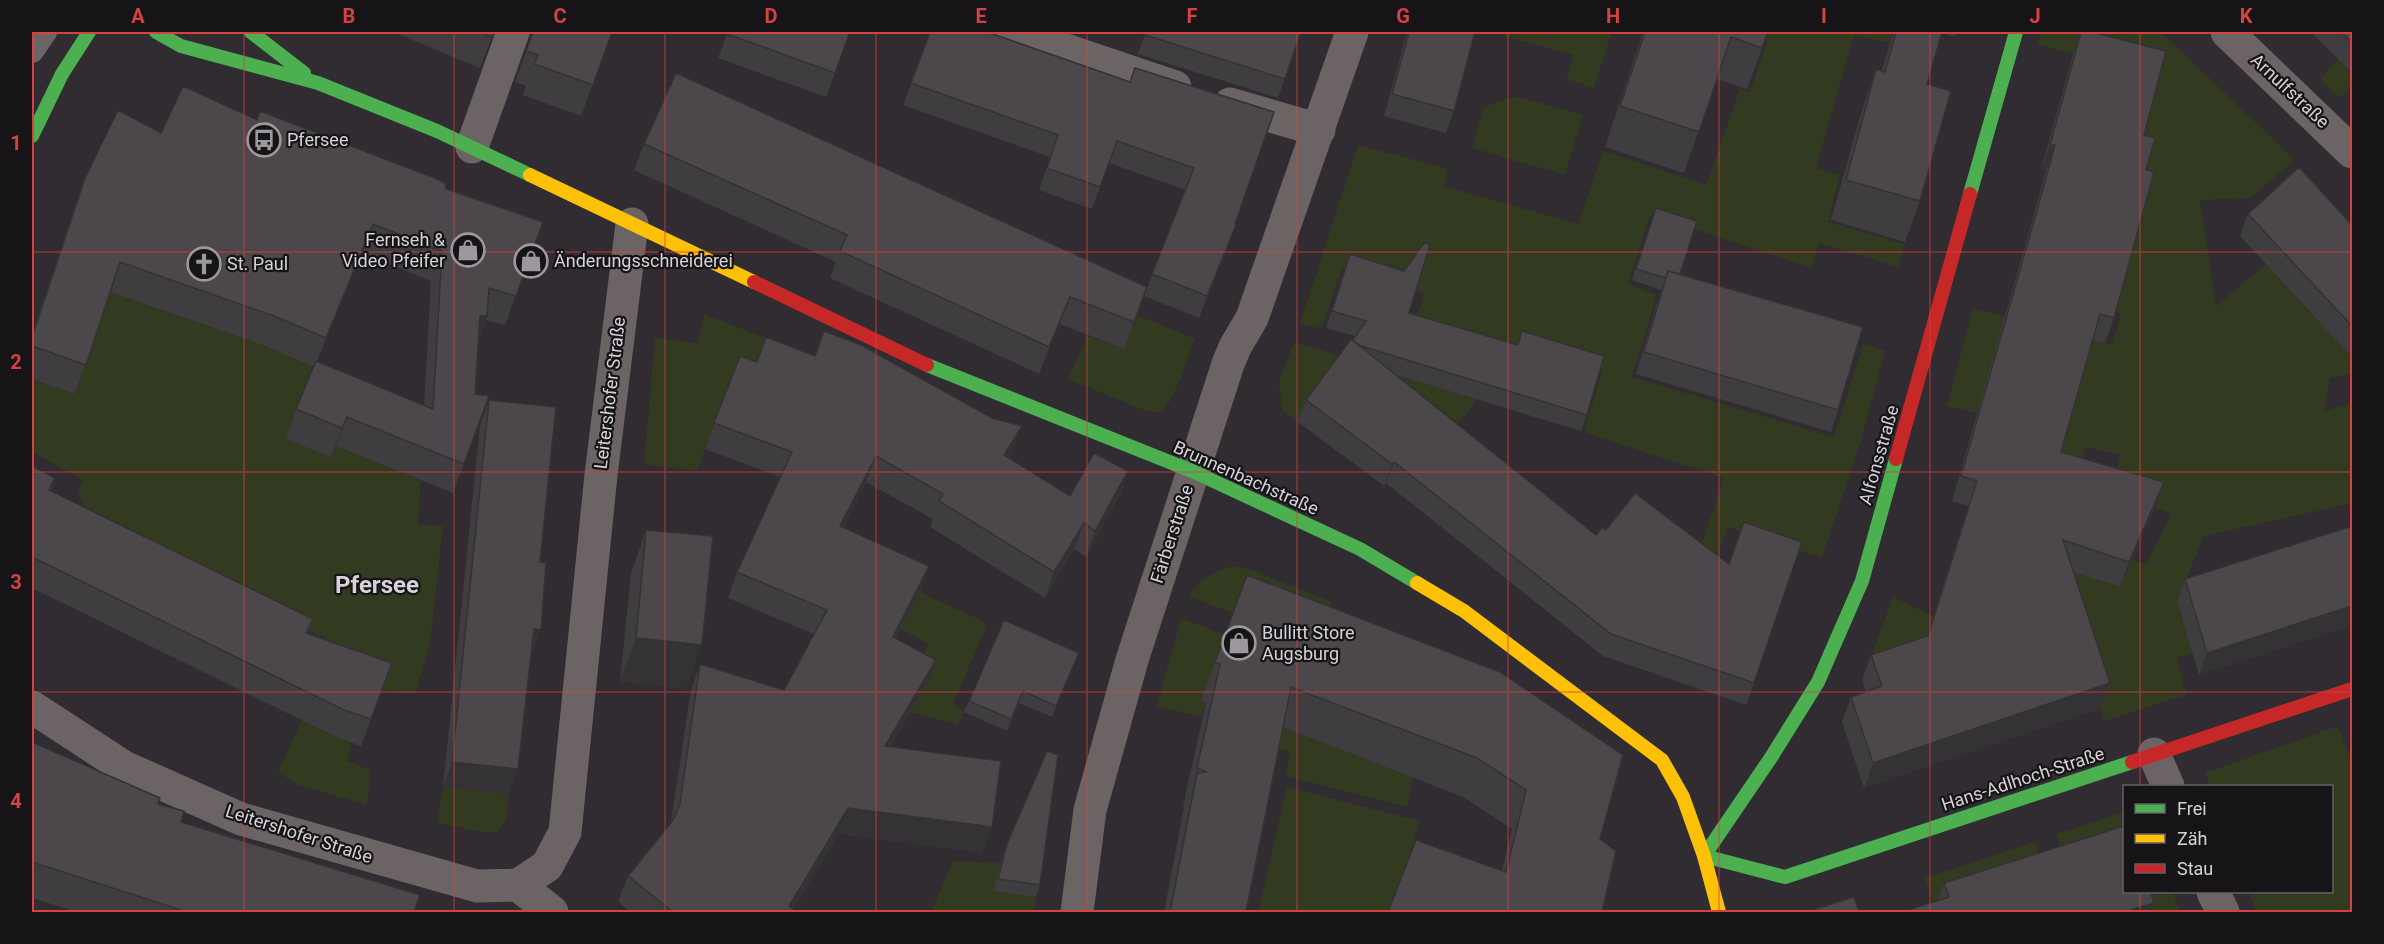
<svg xmlns="http://www.w3.org/2000/svg" width="2384" height="944" viewBox="0 0 2384 944" font-family="Roboto,sans-serif">
	<rect width="100%" height="100%" fill="#302c31"/>
	<!-- green -->
	<path fill="#323a20" d="M1505 32H1612L1594 88 1567 79 1573 55 1504 36Z
		M1748 32H1892L1889 43 1854 35 1816 168 1840 175 1828 222 1904 244 1899 267 1819 243 1811 268 1650 215 1628 284 1657 295 1632 377 1834 437 1863 344 1885 351 1862 437 1822 558 1728 527 1704 594 1687 588 1724 478 1584 432 1602 371 1514 343 1414 327 1424 293 1342 267 1321 329 1300 323 1358 145 1449 169 1443 186 1578 224 1603 151 1706 185 1740 89 1750 92 1768 39Z
		M2042 32H2161L2295 160 2250 198 2200 200 2216 306 2266 264 2305 306 2352 326V374L2330 378 2325 411 2352 403V517L2348 504 2204 536 2177 601 2193 653 2177 658 2186 695 2104 721 2101 708 2037 569 2075 572 2119 587 2132 559 2146 565 2171 514 2155 507 2109 494 2120 455 2086 447 2075 485 1996 350 1977 413 1947 406 1973 308 2112 345 2121 315 2114 311 2135 160 2157 77 2037 44Z
		M2352 43V86L2339 98 2320 79Z
		M1515 96 1583 115 1565 175 1472 148 1484 107Z
		M110 292 263 345 315 367 331 457 336 446 421 480 418 524 443 526 430 644 415 694 382 690 343 676 324 732 352 743 347 761 371 770 367 805 296 784 278 772 337 644 93 523 78 493 83 480 32 452V379L75 394Z
		M704 314 815 357 705 449 697 471 644 464 655 338 698 343Z
		M1137 315 1195 339C1189 353 1174 402 1164 409 1158 413 1152 412 1146 411L1068 379 1088 336 1124 349Z
		M1294 342 1479 397 1440 447 1336 370 1298 422 1282 410 1279 381Z
		M1228 567H1243L1333 602 1317 645 1190 597C1196 579 1211 574 1228 567Z
		M920 592 983 621 986 627 953 704 964 712 958 725 911 712 935 664 922 657 929 644 901 629Z
		M1893 597 1933 616 1967 627 1862 680Z
		M1181 618 1225 635 1201 717 1157 706Z
		M1280 726 1413 777 1407 807 1285 776 1289 758 1288 751 1273 747Z
		M2338 726 2352 760V912H2256L2249 892H2332V786H2210L2205 773Z
		M443 787 509 794 506 819 499 831 488 833 437 823Z
		M1287 787 1420 821 1402 879 1388 912H1258Z
		M2120 813 2124 814V867H2067L2056 834Z
		M2035 842 2046 874 1935 909 1924 878Z
		M953 861 1001 863 994 891 1036 897 1034 912H931Z
		M2132 892H2173L2180 912H2139Z"/>
	<g fill="none" stroke-linecap="round" stroke-linejoin="round">
		<!-- lane -->
		<path stroke="#6c6364" stroke-width="24" d="M32 51 45 32"/>
		<!-- street -->
		<path stroke="#6c6364" stroke-width="33" d="M1012 32 1175 87
			M2227 32 2352 152
			M1230 104 1319 130
			M472 147 513 32
			M32 707 124 767 241 819 477 886 518 885 547 866 565 832 601 475 632 224
			M2154 754 2168 786
			M518 885 552 912
			M2213 892 2223 912
			M1077 912 1090 810 1132 660 1228 364 1235 347 1252 318 1352 32"/>
		<!-- fast -->
		<path stroke="#4caf50" stroke-width="14" d="M156 32 181 46 318 83 437 131 530 175
			M251 32 304 73
			M32 136 62 74 89 32
			M1970 194 2016 32
			M927 365 1192 471 1360 549 1417 583
			M1704 856 1772 756 1818 682 1862 581 1896 459
			M1704 856 1785 877 2132 762"/>
		<!-- slow -->
		<path stroke="#ffc107" stroke-width="14" d="M530 175 754 282
			M1417 583 1464 611 1662 760 1683 797 1704 856 1719 912"/>
		<!-- jam -->
		<path stroke="#c62828" stroke-width="14" d="M754 282 927 365
			M1896 459 1970 194
			M2132 762 2352 689"/>
		<!-- tram -->
		<path stroke="#6b6467" stroke-width="1.5" d="M32 51 45 32"/>
	</g>
	<!-- wall -->
	<path fill="#403d40" fill-rule="evenodd" d="M393 32H494L480 68Z
		M531 32H612L581 116 523 95 526 86 515 82 531 38Z
		M727 32H850L826 97 718 58 728 32Z
		M930 32 1130 82 1135 68 1235 224 1236 225 1228 247 1199 318 1144 296 1186 190 1109 163 1092 209 1039 190 1050 157 903 105Z
		M1146 32H1301L1278 98 1138 54Z
		M1407 32H1475L1454 111 1446 133 1384 116Z
		M1643 32H1768L1747 89 1717 79 1684 173 1605 147Z
		M1893 32H1958L1955 37 1942 32 1927 84 1920 201 1905 242 1831 220 1862 110 1876 69 1882 71Z
		M2081 32 2144 135 2146 170 2114 318 2105 343 2093 340 2061 452 2155 507 2120 587 2073 572 2101 708 1864 788 1842 722 1851 697 1866 692 1862 680 1871 655 1927 636 1968 506 1952 501 2031 225 2046 170H2041L2073 54Z
		M2311 32H2352V73Z
		M257 120 446 189 543 222 505 325 486 320 479 339 475 394 489 396 453 493 336 446 331 457 286 439 296 409 314 367 263 345 110 292 75 394 32 379V335L85 178 161 133ZM362 253 431 281 424 406 317 362Z
		M644 144 1147 287 1124 349 1060 324 1039 374 830 278 836 262 634 170Z
		M1656 208 1680 274 1838 410 1831 432 1636 374 1661 290 1632 280Z
		M2248 214 2352 225V357L2240 236Z
		M1350 254 1409 313 1517 345 1522 331 1587 415 1581 431 1397 375 1754 683 1746 705 1603 656 1386 483 1384 486 1298 422 1306 400 1355 336 1326 328Z
		M740 356 1012 452 1009 458 1070 496 1128 471 1119 497 1086 557 1074 549 1045 598 930 527 933 519 866 482 843 527 929 566 920 592 896 639 926 686 890 747 982 853 839 834 793 910 797 912H631L618 902 628 876 671 822 691 690 700 664 784 690 814 634 728 598 737 572 781 477 705 449Z
		M489 400 540 562 532 654H531L509 794 443 787 480 425Z
		M32 466 55 478 51 491 313 619 308 633 392 663 361 746 334 736 32 588Z
		M2352 526 2199 675 2177 601 2185 579Z
		M646 530 686 689 620 682 631 573Z
		M1247 575 1600 839 1602 912 1502 871 1512 829 1463 797 1283 727 1246 912H1164L1184 807 1183 806 1206 703 1201 700Z
		M1079 653 1052 717 1019 703 1007 731 964 712 969 701Z
		M32 742 158 804 181 822 414 912H77L32 898Z
		M1007 844 1040 885 1036 897 993 891 1003 855Z
		M1944 883 2154 903 1938 901Z"/>
	<!-- shaded-wall -->
	<path fill="#343234" d="M2050 145H2055L2046 170H2041Z
		M373 224 362 253 315 367 326 338Z
		M1236 225 1228 247 1199 318 1207 296Z
		M1070 297 1060 324 1039 374 1049 347Z
		M480 316H487L476 346Z
		M347 417 336 446 331 457 342 428Z
		M1022 426 1012 452 995 481 1004 455Z
		M876 456 866 482 830 552 840 526Z
		M1394 462 1386 483 1384 486 1392 464Z
		M1128 471 1119 497 1086 557 1095 531Z
		M2164 482 2155 507 2120 587 2129 562Z
		M1084 523 1074 549 1045 598 1054 572Z
		M929 566 920 592 883 663 893 637Z
		M2352 606V626L2199 675 2207 653Z
		M534 629 541 630 532 654H525Z
		M636 638 702 645 686 689 620 682Z
		M1079 653 1075 665 1052 717 1056 706Z
		M936 660 926 686 875 772 885 746Z
		M2110 683 2101 708 1864 788 1873 763Z
		M452 762 518 769 509 794 443 787Z
		M848 808 992 827 982 853 839 834 792 912 789 906Z
		M2154 903 2150 912H2124Z"/>
	<!-- building -->
	<path fill="#4b474a" stroke="#343234" stroke-width="1.5" d="M479 32H494L492 37Z
		M533 32H612L593 85 534 64 538 55 526 51Z
		M728 32H850L835 73 727 34Z
		M930 32H987L1130 82 1135 68 1274 112 1235 224 1236 225 1207 296 1152 274 1194 168 1117 141 1100 187 1047 168 1058 135 911 83Z
		M1147 32H1301L1285 79 1145 35Z
		M1409 32H1475L1454 111 1392 94Z
		M1645 32H1768L1762 48 1731 37 1699 132 1620 106Z
		M1896 32H1942L1927 84 1951 91 1920 201 1846 180 1876 69 1885 72Z
		M2081 32H2092L2166 51 2144 135 2155 138 2146 170 2154 172 2114 318 2100 314 2061 452 2164 482 2129 562 2063 540 2110 683 1873 763 1851 697 1882 686 1871 655 1928 636 1977 481 1961 476 2040 200 2055 145H2050Z
		M2341 32H2352V43Z
		M676 73 1147 287 1134 322 1070 297 1049 347 840 251 847 235 644 144Z
		M183 86 257 120 260 111 432 177 445 183 446 189 543 222 516 296 489 288 487 316H480L475 394 489 396 464 464 347 417 342 428 296 409 316 361 433 409 442 251 373 224 326 338 274 316 120 262 86 365 32 346V337L85 178 118 110 161 133Z
		M2299 167 2352 225V326L2248 214Z
		M1656 208 1697 221 1680 274 1668 271 1666 278 1636 269Z
		M1425 242 1430 245 1409 313 1518 345 1522 331 1604 356 1587 415 1361 346 1353 340 1366 321 1332 311 1350 254 1404 271Z
		M1668 271 1863 327 1838 410 1644 352Z
		M824 331 861 345 992 418 1022 426 1004 455 1070 496 1094 453 1128 471 1095 531 1084 523 1054 572 939 501 943 494 876 456 840 526 929 566 893 637 936 660 885 746 1001 761 992 827 848 808 789 906 797 912H673L628 876 673 820 680 804 700 664 784 690 827 610 737 572 792 452 714 423 740 356 757 362 766 337 815 356Z
		M1351 339 1596 535 1602 527 1606 530 1635 493 1729 564 1744 522 1802 542 1754 683 1611 634 1394 462 1392 464 1306 400Z
		M489 400 556 407 540 562 546 563 541 630 534 629 518 769 452 762Z
		M32 466 55 478 49 490 313 619 306 633 392 663 371 719 344 710 32 557Z
		M2352 526V606L2207 653 2185 579Z
		M646 530 713 536 702 645 636 638Z
		M1247 575 1500 672 1623 755 1600 839 1616 851 1602 912H1388L1416 840 1506 872 1526 790 1477 758 1291 687 1246 912H1170L1197 773 1207 772 1197 768 1220 664 1215 662Z
		M1004 620 1079 653 1056 706 1023 691 1011 719 969 701Z
		M32 742 160 798 158 804 184 811 181 822 420 895 414 912H187L32 862Z
		M1047 751 1058 755 1040 885 998 879 1007 844Z
		M2124 826V891H2150L2154 903 2124 912H1901L1949 897 1944 883Z
		M1854 897 1859 912H1806Z
		M2352 907V912H2339Z"/>
	<!-- grid -->
	<path fill="none" stroke="#d64242" stroke-width="1.5" stroke-opacity="0.55" d="M244 32V912M454 32V912M665 32V912M876 32V912M1087 32V912M1297 32V912M1508 32V912M1719 32V912M1930 32V912M2140 32V786M32 252H2352M32 472H2352M32 692H2352M2140 892V912"/>
	<!-- icons -->
	<defs>
		<symbol id="bus-ring" viewBox="-11 -11 22 22"><circle r="9.5" fill="#171418" stroke="#9c989e" stroke-width="1.5"/><path d="M-5-6H5V4H4V6H2V4H-2V6H-4V4H-5ZM-3.5-4V0h7V-4ZM-3.5 1.2v1.5H-2V1.2ZM2 1.2v1.5H3.5V1.2Z" fill="#9c989e"/></symbol>
		<symbol id="shop-ring" viewBox="-11 -11 22 22"><circle r="9.5" fill="#171418" stroke="#9c989e" stroke-width="1.5"/><path d="M-5-2.5h2.3a2.7 3.5 0 0 1 5.4 0H5L5.5 6h-11ZM-1.5-2.5h3a1.5 2.3 0 0 0-3 0Z" fill="#9c989e"/></symbol>
		<symbol id="church-ring" viewBox="-11 -11 22 22"><circle r="9.5" fill="#171418" stroke="#9c989e" stroke-width="1.5"/><path d="M-1.2-6h2.4v3.5h3.3v2.4h-3.3V6h-2.4V-.1h-3.3v-2.4h3.3Z" fill="#9c989e"/></symbol>
	</defs>
	<g fill-rule="evenodd">
		<use href="#bus-ring" x="245" y="121" width="38" height="38"/>
		<use href="#shop-ring" x="449" y="231" width="38" height="38"/>
		<use href="#shop-ring" x="512" y="242" width="38" height="38"/>
		<use href="#church-ring" x="185" y="245" width="38" height="38"/>
		<use href="#shop-ring" x="1220" y="624" width="38" height="38"/>
	</g>
	<g text-anchor="middle" stroke-width="4.5" stroke-linejoin="round" paint-order="stroke">
		<!-- street labels -->
		<g font-size="18" fill="#d6d2d8" stroke="#171418">
			<text transform="translate(2290 91) rotate(43)" y="6">Arnulfstraße</text>
			<text transform="translate(610 393) rotate(-83)" y="6">Leitershofer Straße</text>
			<text transform="translate(1879 455) rotate(-74)" y="6">Alfonsstraße</text>
			<text transform="translate(1246 478) rotate(24)" y="6">Brunnenbachstraße</text>
			<text transform="translate(1172 534) rotate(-72)" y="6">Färberstraße</text>
			<text transform="translate(2023 779) rotate(-18)" y="6">Hans-Adlhoch-Straße</text>
			<text transform="translate(299 834) rotate(18)" y="6">Leitershofer Straße</text>
		</g>
		<!-- poi labels -->
		<g font-size="18" fill="#d6d2d8" stroke="#171418" text-anchor="start">
			<text x="287" y="146">Pfersee</text>
			<text x="445" y="246" text-anchor="end">Fernseh &amp;<tspan x="445" dy="21">Video Pfeifer</tspan></text>
			<text x="554" y="267">Änderungsschneiderei</text>
			<text x="227" y="270">St. Paul</text>
			<text x="1262" y="639">Bullitt Store<tspan x="1262" dy="21">Augsburg</tspan></text>
		</g>
		<!-- district labels -->
		<g font-size="24" font-weight="bold" fill="#d6d2d8" stroke="#171418">
			<text x="377" y="593">Pfersee</text>
		</g>
	</g>
	<!-- border -->
	<rect width="2384" height="944" fill="none" stroke="#171418" stroke-width="66"/>
	<!-- legend -->
	<rect x="2123" y="785" width="210" height="108" fill="#171418" stroke="#636065" stroke-width="1.5"/>
	<rect x="2135" y="804" width="30" height="9" fill="#4caf50" stroke="#636065" stroke-width="1.5"/>
	<text x="2177" y="815" font-size="18" fill="#d6d2d8">Frei</text>
	<rect x="2135" y="834" width="30" height="9" fill="#ffc107" stroke="#636065" stroke-width="1.5"/>
	<text x="2177" y="845" font-size="18" fill="#d6d2d8">Zäh</text>
	<rect x="2135" y="864" width="30" height="9" fill="#c62828" stroke="#636065" stroke-width="1.5"/>
	<text x="2177" y="875" font-size="18" fill="#d6d2d8">Stau</text>
	<rect x="33" y="33" width="2318" height="878" fill="none" stroke="#d64242" stroke-width="2"/>
	<g font-size="20" text-anchor="middle" font-weight="bold" fill="#d64242">
		<text x="138" y="23">A</text>
		<text x="349" y="23">B</text>
		<text x="560" y="23">C</text>
		<text x="771" y="23">D</text>
		<text x="981" y="23">E</text>
		<text x="1192" y="23">F</text>
		<text x="1403" y="23">G</text>
		<text x="1613" y="23">H</text>
		<text x="1824" y="23">I</text>
		<text x="2035" y="23">J</text>
		<text x="2246" y="23">K</text>
		<text x="16" y="150">1</text>
		<text x="16" y="369">2</text>
		<text x="16" y="589">3</text>
		<text x="16" y="808">4</text>
	</g>
</svg>
